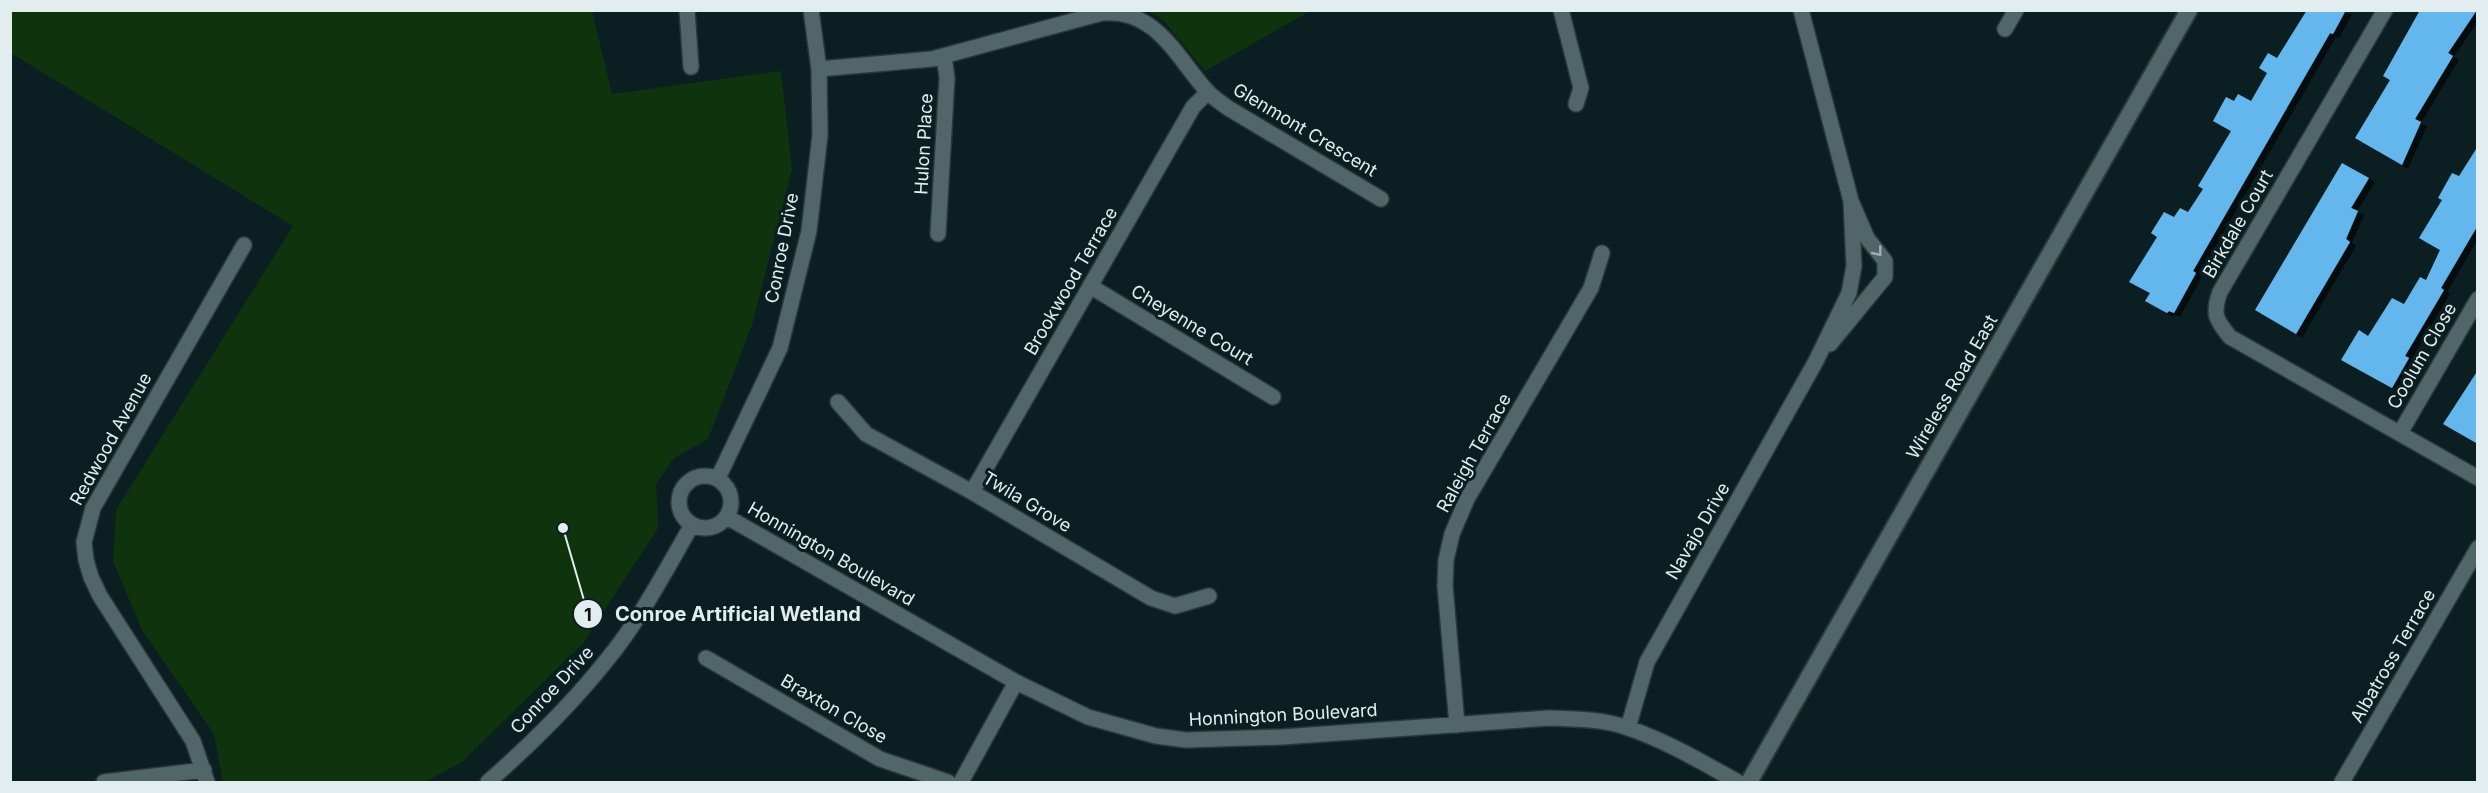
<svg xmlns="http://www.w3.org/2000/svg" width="2488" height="793" viewBox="0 0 2488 793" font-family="Inter,sans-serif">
	<defs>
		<filter id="shadow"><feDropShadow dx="6" dy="4" stdDeviation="0" flood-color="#0009"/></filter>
	</defs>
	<rect width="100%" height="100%" fill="#0b1f22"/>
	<!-- green -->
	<path fill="#0f340d" d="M10 11H592L612 94 781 71 792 169 752 325 708 439 674 458 656 484 658 528 583 643 462 762 425 782H223L214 734 142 630 113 561 116 510 293 226 11 53Z
		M1148 11H1310L1205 71 1163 20Z"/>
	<!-- building -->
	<path fill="#63b7ed" filter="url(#shadow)" d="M2307 10H2346L2333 34 2330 33 2193 271 2196 273 2174 313 2169 311 2167 313 2145 301 2150 293 2129 282 2157 237 2151 233 2164 212 2174 217 2180 208 2188 212 2203 189 2198 186 2231 131 2213 121 2226 97 2234 101 2238 94 2251 101 2267 73 2259 68 2268 53 2277 58Z
		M2420 10H2477L2448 53 2453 56 2415 119 2421 122 2402 165 2355 138 2390 80 2383 76Z
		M2478 146V225L2441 288 2444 290 2405 356 2409 358 2392 388 2341 360 2359 330 2368 336 2392 298 2404 304 2420 277 2426 280 2440 250 2419 238 2442 200 2438 198 2452 173 2459 176Z
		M2342 163 2369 178 2351 208 2358 211 2346 239 2350 242 2296 334 2255 310Z
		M2478 370V444L2443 424Z"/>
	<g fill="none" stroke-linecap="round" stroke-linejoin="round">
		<defs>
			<path id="minor" d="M687 10 691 67
				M1561 10 1581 88 1576 104
				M1801 10 1851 201 1867 238 1885 261V277L1830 344
				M2385 10 2220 292C2212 314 2216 320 2230 337L2478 478
				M2005 29 2016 10
				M819 69 932 59 1102 13C1155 8 1176 56 1206 90 1212 97 1220 102 1228 108L1381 199
				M938 234 947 78 944 56
				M1090 286 1273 397
				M838 402 866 434 972 492 1151 598 1175 606 1209 596
				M2400 433 2478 299
				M679 502a26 26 0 1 1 52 0a26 26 0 1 1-52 0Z
				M718 478 780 348 809 231 820 135 819 69 811 10
				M972 492 1193 107 1207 93
				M727 517 1016 682 1088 717 1156 736 1186 740 1282 737 1549 718C1576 719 1603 719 1628 728 1667 741 1703 763 1738 782
				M706 658 880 759 948 782
				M1457 725 1445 586 1446 560 1452 534 1467 499 1591 288 1602 253
				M1628 728 1647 662 1816 361 1849 293 1854 266 1851 201
				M104 782 204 770
				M207 782 193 741 100 596 91 577 86 560 84 542 93 508 244 245
				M488 782C530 745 571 705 606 661 640 620 665 571 692 525
				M961 782 1016 682
				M2342 782 2478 548"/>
			<path id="tertiary" d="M1749 782 2189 10"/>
		</defs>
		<!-- minor casing -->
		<use href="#minor" stroke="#2d3739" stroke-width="18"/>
		<!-- tertiary casing -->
		<use href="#tertiary" stroke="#2d3739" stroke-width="20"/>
		<!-- minor -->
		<use href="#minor" stroke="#516669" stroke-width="15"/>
		<!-- tertiary -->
		<use href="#tertiary" stroke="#516669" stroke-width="16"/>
	</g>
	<!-- one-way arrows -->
	<defs><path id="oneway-chevron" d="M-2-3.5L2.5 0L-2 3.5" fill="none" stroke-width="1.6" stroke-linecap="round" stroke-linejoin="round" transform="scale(1.5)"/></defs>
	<use stroke="#a0b0b3" href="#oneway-chevron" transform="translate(1878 252) rotate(51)"/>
	<g text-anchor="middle" stroke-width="6" stroke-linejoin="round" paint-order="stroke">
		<!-- street labels -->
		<g font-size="18" fill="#e1edef" stroke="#0b1f22">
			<text transform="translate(1305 130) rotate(31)" y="6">Glenmont Crescent</text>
			<text transform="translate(924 144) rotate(-87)" y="6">Hulon Place</text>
			<text transform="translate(2238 224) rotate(-60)" y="6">Birkdale Court</text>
			<text transform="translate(782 248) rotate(-79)" y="6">Conroe Drive</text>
			<text transform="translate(1071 281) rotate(-60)" y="6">Brookwood Terrace</text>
			<text transform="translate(1192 325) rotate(31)" y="6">Cheyenne Court</text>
			<text transform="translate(2422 356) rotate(-60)" y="6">Coolum Close</text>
			<text transform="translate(1952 387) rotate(-60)" y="6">Wireless Road East</text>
			<text transform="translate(111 439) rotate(-61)" y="6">Redwood Avenue</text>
			<text transform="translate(1474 453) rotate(-61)" y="6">Raleigh Terrace</text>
			<text transform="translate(1027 502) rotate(31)" y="6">Twila Grove</text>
			<text transform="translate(1698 531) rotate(-60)" y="6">Navajo Drive</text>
			<text transform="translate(831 554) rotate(30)" y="6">Honnington Boulevard</text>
			<text transform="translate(2393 656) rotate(-60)" y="6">Albatross Terrace</text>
			<text transform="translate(552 690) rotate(-47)" y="6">Conroe Drive</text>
			<text transform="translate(834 709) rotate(30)" y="6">Braxton Close</text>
			<text transform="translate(1283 715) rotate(-3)" y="6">Honnington Boulevard</text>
		</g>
	</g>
	<!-- callouts -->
	<path fill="none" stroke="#e1edef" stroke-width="2" d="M563 528L588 614"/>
	<g fill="#e1edef" stroke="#0b1f22" stroke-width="2">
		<circle cx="563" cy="528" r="6"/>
		<circle cx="588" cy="614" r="15"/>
	</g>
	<g font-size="18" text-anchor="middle" font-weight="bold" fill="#111">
		<text x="588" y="621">1</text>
	</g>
	<g font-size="20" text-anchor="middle" font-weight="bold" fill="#e1edef" stroke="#0b1f22" stroke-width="6" stroke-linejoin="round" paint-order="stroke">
		<text x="738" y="621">Conroe Artificial Wetland</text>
	</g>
	<!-- border -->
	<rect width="2488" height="793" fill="none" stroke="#e1edef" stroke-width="24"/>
</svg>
